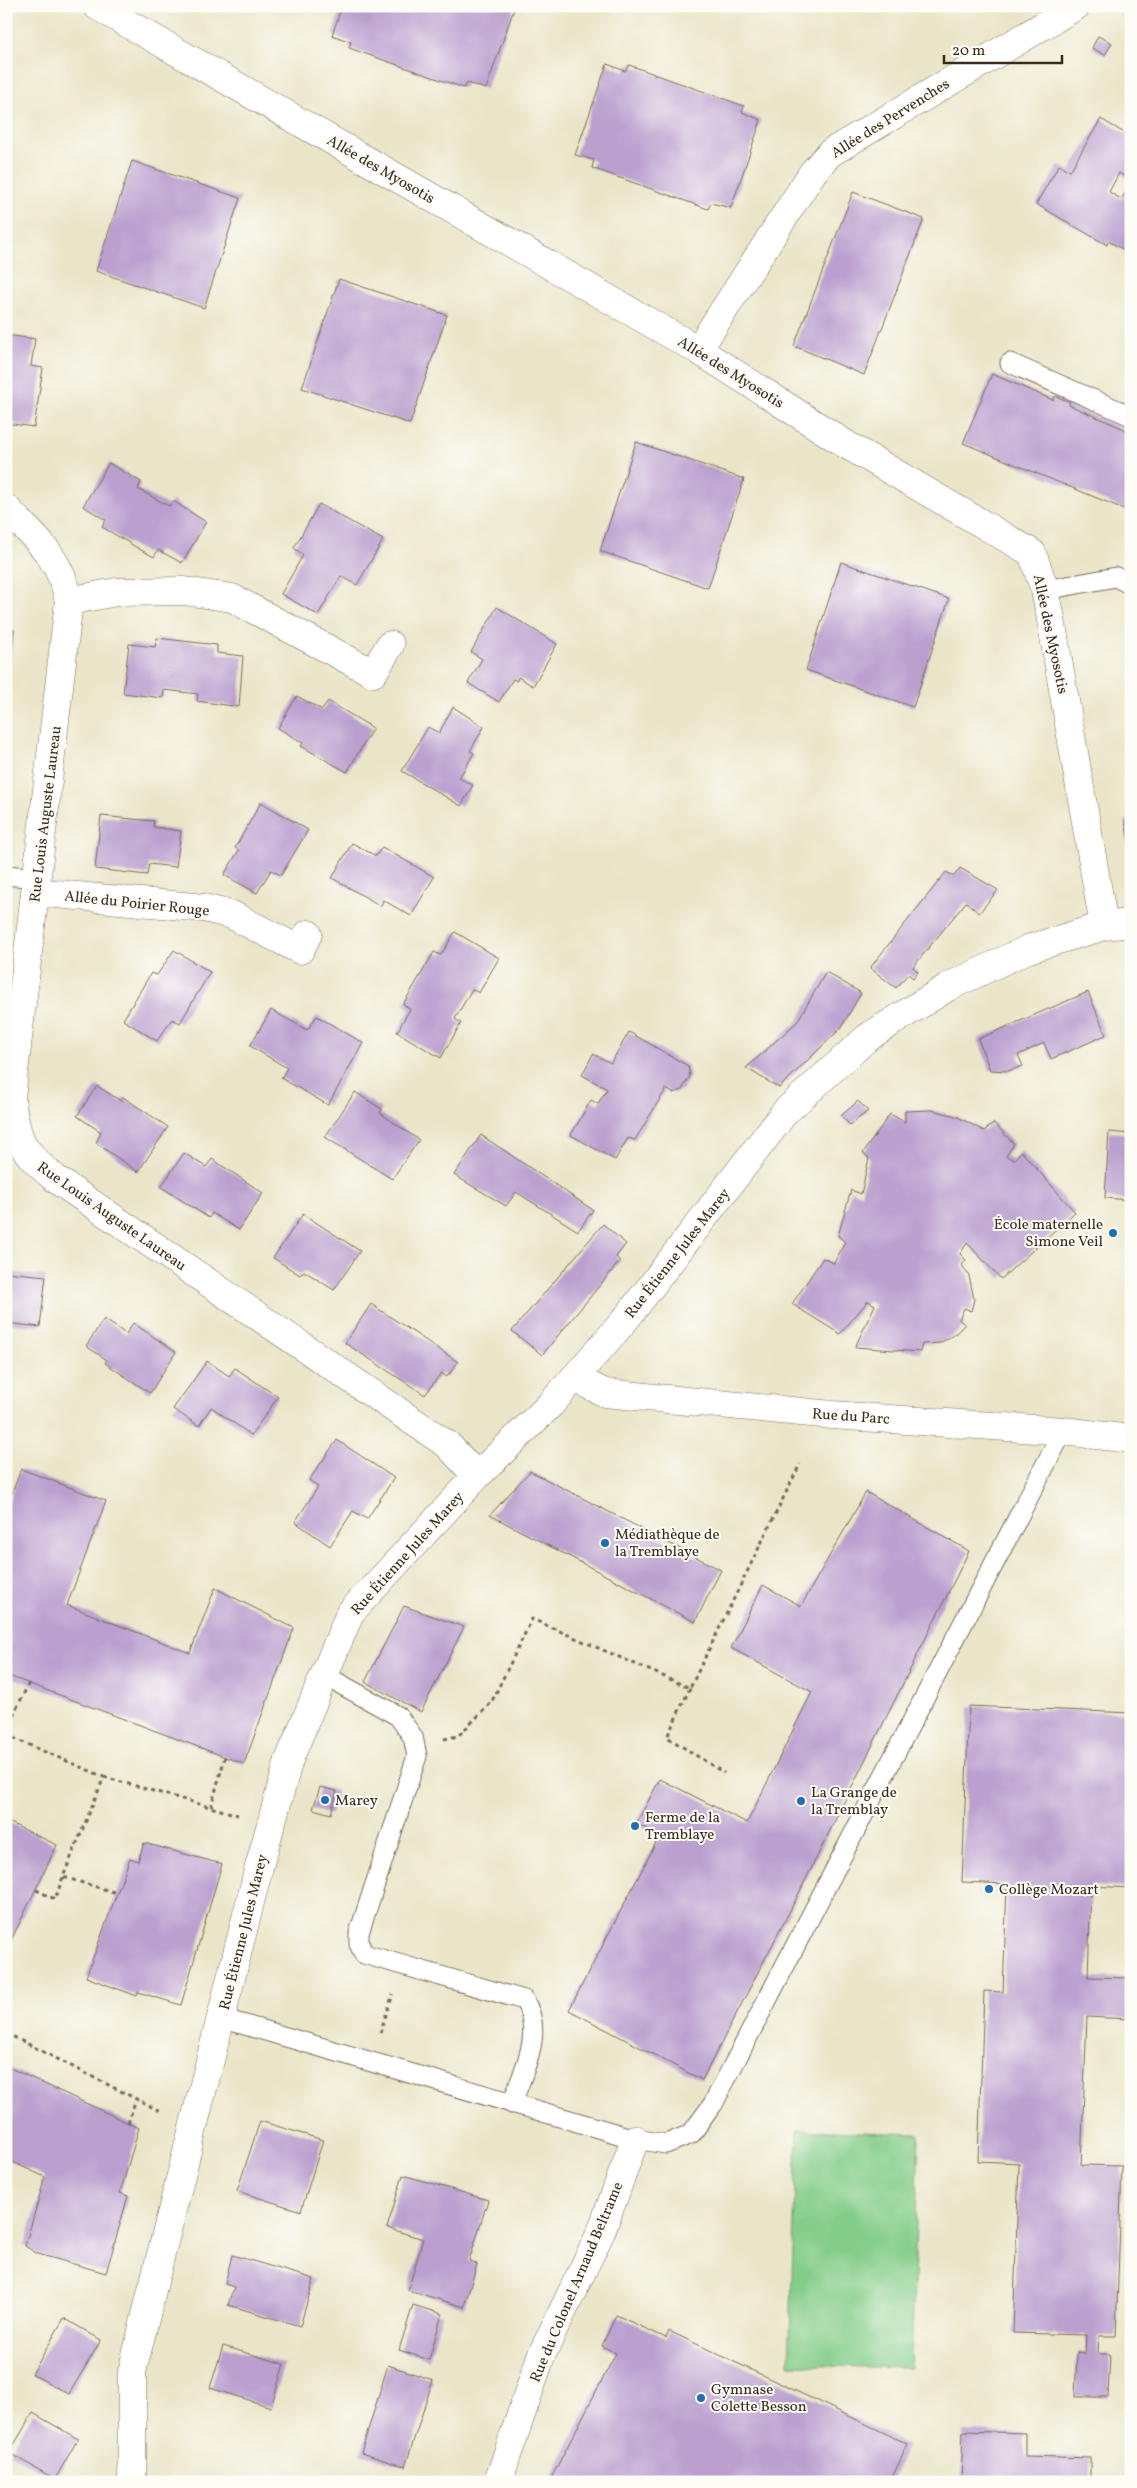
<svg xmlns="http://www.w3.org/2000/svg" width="1137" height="2488" viewBox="0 0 1137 2488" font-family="Vollkorn,serif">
	<rect width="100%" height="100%" fill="#fdfcf7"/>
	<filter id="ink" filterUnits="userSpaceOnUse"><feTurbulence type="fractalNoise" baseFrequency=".02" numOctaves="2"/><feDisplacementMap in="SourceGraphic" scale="10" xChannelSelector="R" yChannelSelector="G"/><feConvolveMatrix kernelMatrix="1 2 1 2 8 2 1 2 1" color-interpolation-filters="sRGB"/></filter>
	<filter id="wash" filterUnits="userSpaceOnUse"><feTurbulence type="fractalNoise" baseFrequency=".0096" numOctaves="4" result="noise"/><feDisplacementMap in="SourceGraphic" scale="20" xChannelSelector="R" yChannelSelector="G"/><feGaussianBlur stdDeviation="1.12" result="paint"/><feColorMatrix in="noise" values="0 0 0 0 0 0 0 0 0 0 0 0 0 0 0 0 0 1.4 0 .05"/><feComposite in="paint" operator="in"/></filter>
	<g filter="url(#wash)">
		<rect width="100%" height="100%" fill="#eae5c8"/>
		<!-- green -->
		<path fill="#84cd89" stroke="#607c54" d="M797 2130 919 2134 911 2368 789 2365Z"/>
		<g id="blocks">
			<!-- building -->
			<path fill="#ba9fcf" d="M342 6H515L486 89 467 83 464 88 349 48 351 42 332 35Z
				M1098 36 1112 43 1105 55 1092 48Z
				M607 64 625 71 629 65 744 106 742 112 761 120 731 208 711 203 708 209 592 168 594 160 575 155Z
				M1101 119 1131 137V172L1127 178 1119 173 1109 192 1121 199 1126 192 1131 195V254L1108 241 1107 245 1036 204 1059 165 1070 171Z
				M132 161 240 198 204 308 96 271Z
				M853 192 924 219 864 375 794 346Z
				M339 279 447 315 410 424 302 388Z
				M6 335 35 339 31 366 43 368 34 427 6 423Z
				M992 374 1053 400 1055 396 1070 402 1069 405 1131 432V512L963 443Z
				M636 442 744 479 708 588 600 551Z
				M109 463 141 482 138 489 169 506 173 501 206 522 182 563 158 550 154 557 141 550 102 527 106 520 83 506Z
				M319 504 383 540 357 585 341 576 318 615 281 594 303 555 294 548Z
				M841 562 949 599 913 707 806 670Z
				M497 607 557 644 533 686 518 677 517 681 513 679 499 702 468 683 482 659 471 652Z
				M6 629 14 630 7 683H6Z
				M157 638 217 645V653L243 656 239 707 197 701 198 694 164 690 163 698 123 693 129 644 155 647Z
				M297 696 322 710 328 701 373 728 347 772 301 746 303 743 278 728Z
				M453 707 484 727 470 751 474 753 459 778 473 785 461 806 402 771 428 727 439 733Z
				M261 802 308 830 281 875 271 870 257 893 224 875 239 850 235 848Z
				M101 816 154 821 153 827 181 831 176 867 149 864 147 875 95 869Z
				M1131 820V843H1129L1125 821Z
				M352 843 376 856 382 847 434 877 411 916 383 900 381 906 332 878Z
				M960 868 998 890 979 913 966 902 913 967 918 972 913 978 908 974 896 988 870 968 946 872 954 876Z
				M455 932 499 958 479 993 472 989 463 1005 455 1019 461 1023 441 1058 397 1032 410 1009 403 1004 410 993 434 952 441 955Z
				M174 950 210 972 180 1023 172 1019 157 1041 123 1020 151 973 157 975Z
				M826 972 861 993 841 1028 779 1088 746 1068 797 1022Z
				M1088 992 1106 1035 1051 1059 1044 1043 1018 1055 1023 1066 1008 1071 990 1070 978 1039Z
				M271 1010 307 1030 317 1016 363 1043 328 1105 281 1078 287 1068 250 1046Z
				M629 1032 688 1066 690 1076 682 1090 673 1093 666 1089 635 1140 628 1138 615 1160 571 1135 591 1100 598 1104 607 1089 582 1075 593 1054 611 1063Z
				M97 1086 121 1101 123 1097 168 1127 138 1172 96 1143 101 1132 77 1116Z
				M355 1092 382 1109 380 1113 419 1140 392 1179 325 1137Z
				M858 1101 868 1111 850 1125 841 1116Z
				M932 1110 956 1116 984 1131 994 1123 1014 1144 1006 1156 1014 1160 1021 1151 1075 1212 1001 1279 967 1243 960 1254 966 1260 962 1265 969 1276 974 1299 971 1311 964 1308 959 1320 965 1324 955 1334 940 1343 922 1344 920 1352 855 1347 875 1305 868 1301 840 1334 792 1304 823 1258 834 1263 845 1242 838 1236 851 1190 861 1194 869 1158 863 1153 890 1114 905 1122V1111Z
				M1109 1132 1131 1134V1200L1105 1198Z
				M481 1135 593 1210 578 1231 516 1192 506 1206 454 1175Z
				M184 1153 206 1167 212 1159 263 1193 239 1230 212 1213 209 1218 161 1187Z
				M303 1214 360 1251 334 1290 304 1271 300 1275 273 1258Z
				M603 1224 626 1244 616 1257 620 1261 542 1355 512 1331Z
				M6 1272 46 1276 40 1327 6 1323Z
				M371 1304 458 1362 447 1377 441 1373 425 1395 345 1343Z
				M104 1319 126 1334 133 1323 176 1352 150 1393 105 1363 107 1360 86 1346Z
				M207 1361 229 1376 235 1368 278 1397 251 1435 211 1407 199 1426 173 1409Z
				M337 1440 394 1478 367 1519 353 1511 330 1546 295 1522 318 1487 309 1480Z
				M21 1469 106 1501 67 1605 190 1653 215 1588 294 1628 244 1764 6 1675V1509Z
				M530 1471 721 1570 695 1622 490 1515Z
				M866 1492 969 1551 793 1905 702 2080 569 2010 660 1835 636 1824 660 1779 747 1823 812 1692 731 1648 763 1585 801 1606Z
				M404 1606 464 1627 421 1712 365 1682Z
				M969 1706 1131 1713V1888L1091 1886 1088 1977 1131 1978V2019L1087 2017 1081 2165 1122 2166 1116 2336H1099L1098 2354H1110L1108 2397H1075L1077 2352 1085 2353 1086 2335 1013 2333 1019 2163 978 2161 984 1991 1003 1992 1007 1884 962 1882Z
				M320 1787 337 1791 331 1814 313 1809Z
				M6 1821 57 1845 6 1951Z
				M144 1843 222 1864 181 2005 138 1992 137 1996 86 1977 130 1858 138 1861Z
				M6 2066 139 2128 120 2193 128 2196 106 2273 38 2254 25 2246 45 2177 6 2159Z
				M260 2121 323 2140 301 2211 237 2191Z
				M403 2175 488 2200 469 2261 477 2264 464 2307 408 2290 423 2239 387 2228Z
				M232 2255 314 2279 300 2326 228 2305 234 2287 225 2284Z
				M413 2305 442 2314 429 2360 399 2350Z
				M616 2315 666 2338 669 2331 908 2444 890 2482H549L616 2353 602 2346Z
				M64 2318 101 2340 69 2394 32 2374Z
				M223 2346 284 2364 271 2407 210 2388Z
				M388 2365 433 2380 405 2467 361 2453Z
				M33 2413 78 2439 55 2479 9 2453Z
				M963 2431 1025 2433V2456L1090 2458V2482H961Z"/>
		</g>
	</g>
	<g filter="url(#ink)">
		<use href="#blocks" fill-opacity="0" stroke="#786b5a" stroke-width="1"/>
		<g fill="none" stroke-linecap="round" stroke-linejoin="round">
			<defs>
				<path id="service" d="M1010 363 1131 416
					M1045 590 1116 577 1131 585
					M6 875 37 878
					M324 1675 398 1716 413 1737 417 1756 359 1933V1944L364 1954 524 2000C545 2033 523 2070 512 2104
					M221 2018 635 2139 666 2144 691 2134 713 2104 1063 1431"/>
				<path id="minor" d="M97 6 698 350 847 445 1032 553 1045 590 1050 614 1104 926
					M698 350 813 172 830 153 1076 6
					M6 508C36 539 60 556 69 601L11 1098C17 1143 22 1151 57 1180L448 1445 477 1476
					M69 601 116 592 184 591 232 598 373 673 390 645
					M35 892 204 908 232 915 300 950 308 934
					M574 1378 605 1393 832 1415 1063 1431 1131 1439
					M498 2482 541 2356 601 2232 635 2139"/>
				<path id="tertiary" d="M132 2482V2372L156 2274 259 1867 289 1760 350 1613 477 1476 551 1404 625 1320 785 1112 868 1037 948 987 1028 949 1104 926 1131 923"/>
			</defs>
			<!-- service casing -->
			<use href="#service" stroke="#786b5a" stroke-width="21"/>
			<!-- minor casing -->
			<use href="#minor" stroke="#786b5a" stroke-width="29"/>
			<!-- tertiary casing -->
			<use href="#tertiary" stroke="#786b5a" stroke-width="29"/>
			<!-- path -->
			<path stroke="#786b5a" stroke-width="3" stroke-dasharray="4 4" stroke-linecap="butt" d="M690 1688 667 1737 724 1773
				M6 1730 29 1683
				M6 1735 104 1777 63 1877 117 1893
				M444 1739 458 1736 491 1703 532 1619 690 1688 800 1464
				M104 1777 238 1815
				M211 1807 225 1757
				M36 1890 55 1899 63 1877
				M6 2033 162 2112
				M380 2033 393 1994
				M128 2123 136 2099"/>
			<!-- service -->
			<use href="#service" stroke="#fff" stroke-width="19"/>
			<!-- minor -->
			<use href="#minor" stroke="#fff" stroke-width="28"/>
			<!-- tertiary -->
			<use href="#tertiary" stroke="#fff" stroke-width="28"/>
		</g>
	</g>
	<!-- markers -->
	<g fill="#1f6fb2" stroke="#fdfcf7" stroke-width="2">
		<circle cx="1113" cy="1233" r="5"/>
		<circle cx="605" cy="1543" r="5"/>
		<circle cx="325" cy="1800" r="5"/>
		<circle cx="801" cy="1801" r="5"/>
		<circle cx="635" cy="1826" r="5"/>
		<circle cx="989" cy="1889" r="5"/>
		<circle cx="701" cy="2398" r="5"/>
	</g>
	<g text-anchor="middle" stroke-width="4" stroke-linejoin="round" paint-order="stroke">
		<!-- street labels -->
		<g font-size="15" fill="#3b2a1e" stroke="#fdfcf7">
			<text transform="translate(890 118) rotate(-32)" y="5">Allée des Pervenches</text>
			<text transform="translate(381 169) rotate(30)" y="5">Allée des Myosotis</text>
			<text transform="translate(731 372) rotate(32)" y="5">Allée des Myosotis</text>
			<text transform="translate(1051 634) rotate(78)" y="5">Allée des Myosotis</text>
			<text transform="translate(45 814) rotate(-83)" y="5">Rue Louis Auguste Laureau</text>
			<text transform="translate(137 903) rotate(6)" y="5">Allée du Poirier Rouge</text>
			<text transform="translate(112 1216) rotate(35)" y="5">Rue Louis Auguste Laureau</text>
			<text transform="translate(677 1253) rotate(-52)" y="5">Rue Étienne Jules Marey</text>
			<text transform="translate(851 1416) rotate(4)" y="5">Rue du Parc</text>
			<text transform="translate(407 1553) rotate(-48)" y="5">Rue Étienne Jules Marey</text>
			<text transform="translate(243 1932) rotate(-76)" y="5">Rue Étienne Jules Marey</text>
			<text transform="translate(576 2282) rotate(-67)" y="5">Rue du Colonel Arnaud Beltrame</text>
		</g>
		<!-- poi labels -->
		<g font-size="15" fill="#3b2a1e" stroke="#fdfcf7" text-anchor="start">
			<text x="1103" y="1229" text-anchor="end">École maternelle<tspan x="1103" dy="17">Simone Veil</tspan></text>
			<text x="615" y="1539">Médiathèque de<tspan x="615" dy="17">la Tremblaye</tspan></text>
			<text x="811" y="1797">La Grange de<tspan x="811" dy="17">la Tremblay</tspan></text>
			<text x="335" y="1805">Marey</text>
			<text x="645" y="1822">Ferme de la<tspan x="645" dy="17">Tremblaye</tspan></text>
			<text x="999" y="1894">Collège Mozart</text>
			<text x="711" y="2394">Gymnase<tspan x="711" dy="17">Colette Besson</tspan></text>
		</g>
	</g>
	<!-- margin -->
	<rect width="1137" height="2488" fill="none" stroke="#fdfcf7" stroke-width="25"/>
	<!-- scale -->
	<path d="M944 55v8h118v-8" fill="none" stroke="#3b2a1e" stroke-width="2.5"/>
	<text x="952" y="55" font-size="15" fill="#3b2a1e" stroke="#fdfcf7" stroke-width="4" paint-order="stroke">20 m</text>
</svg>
